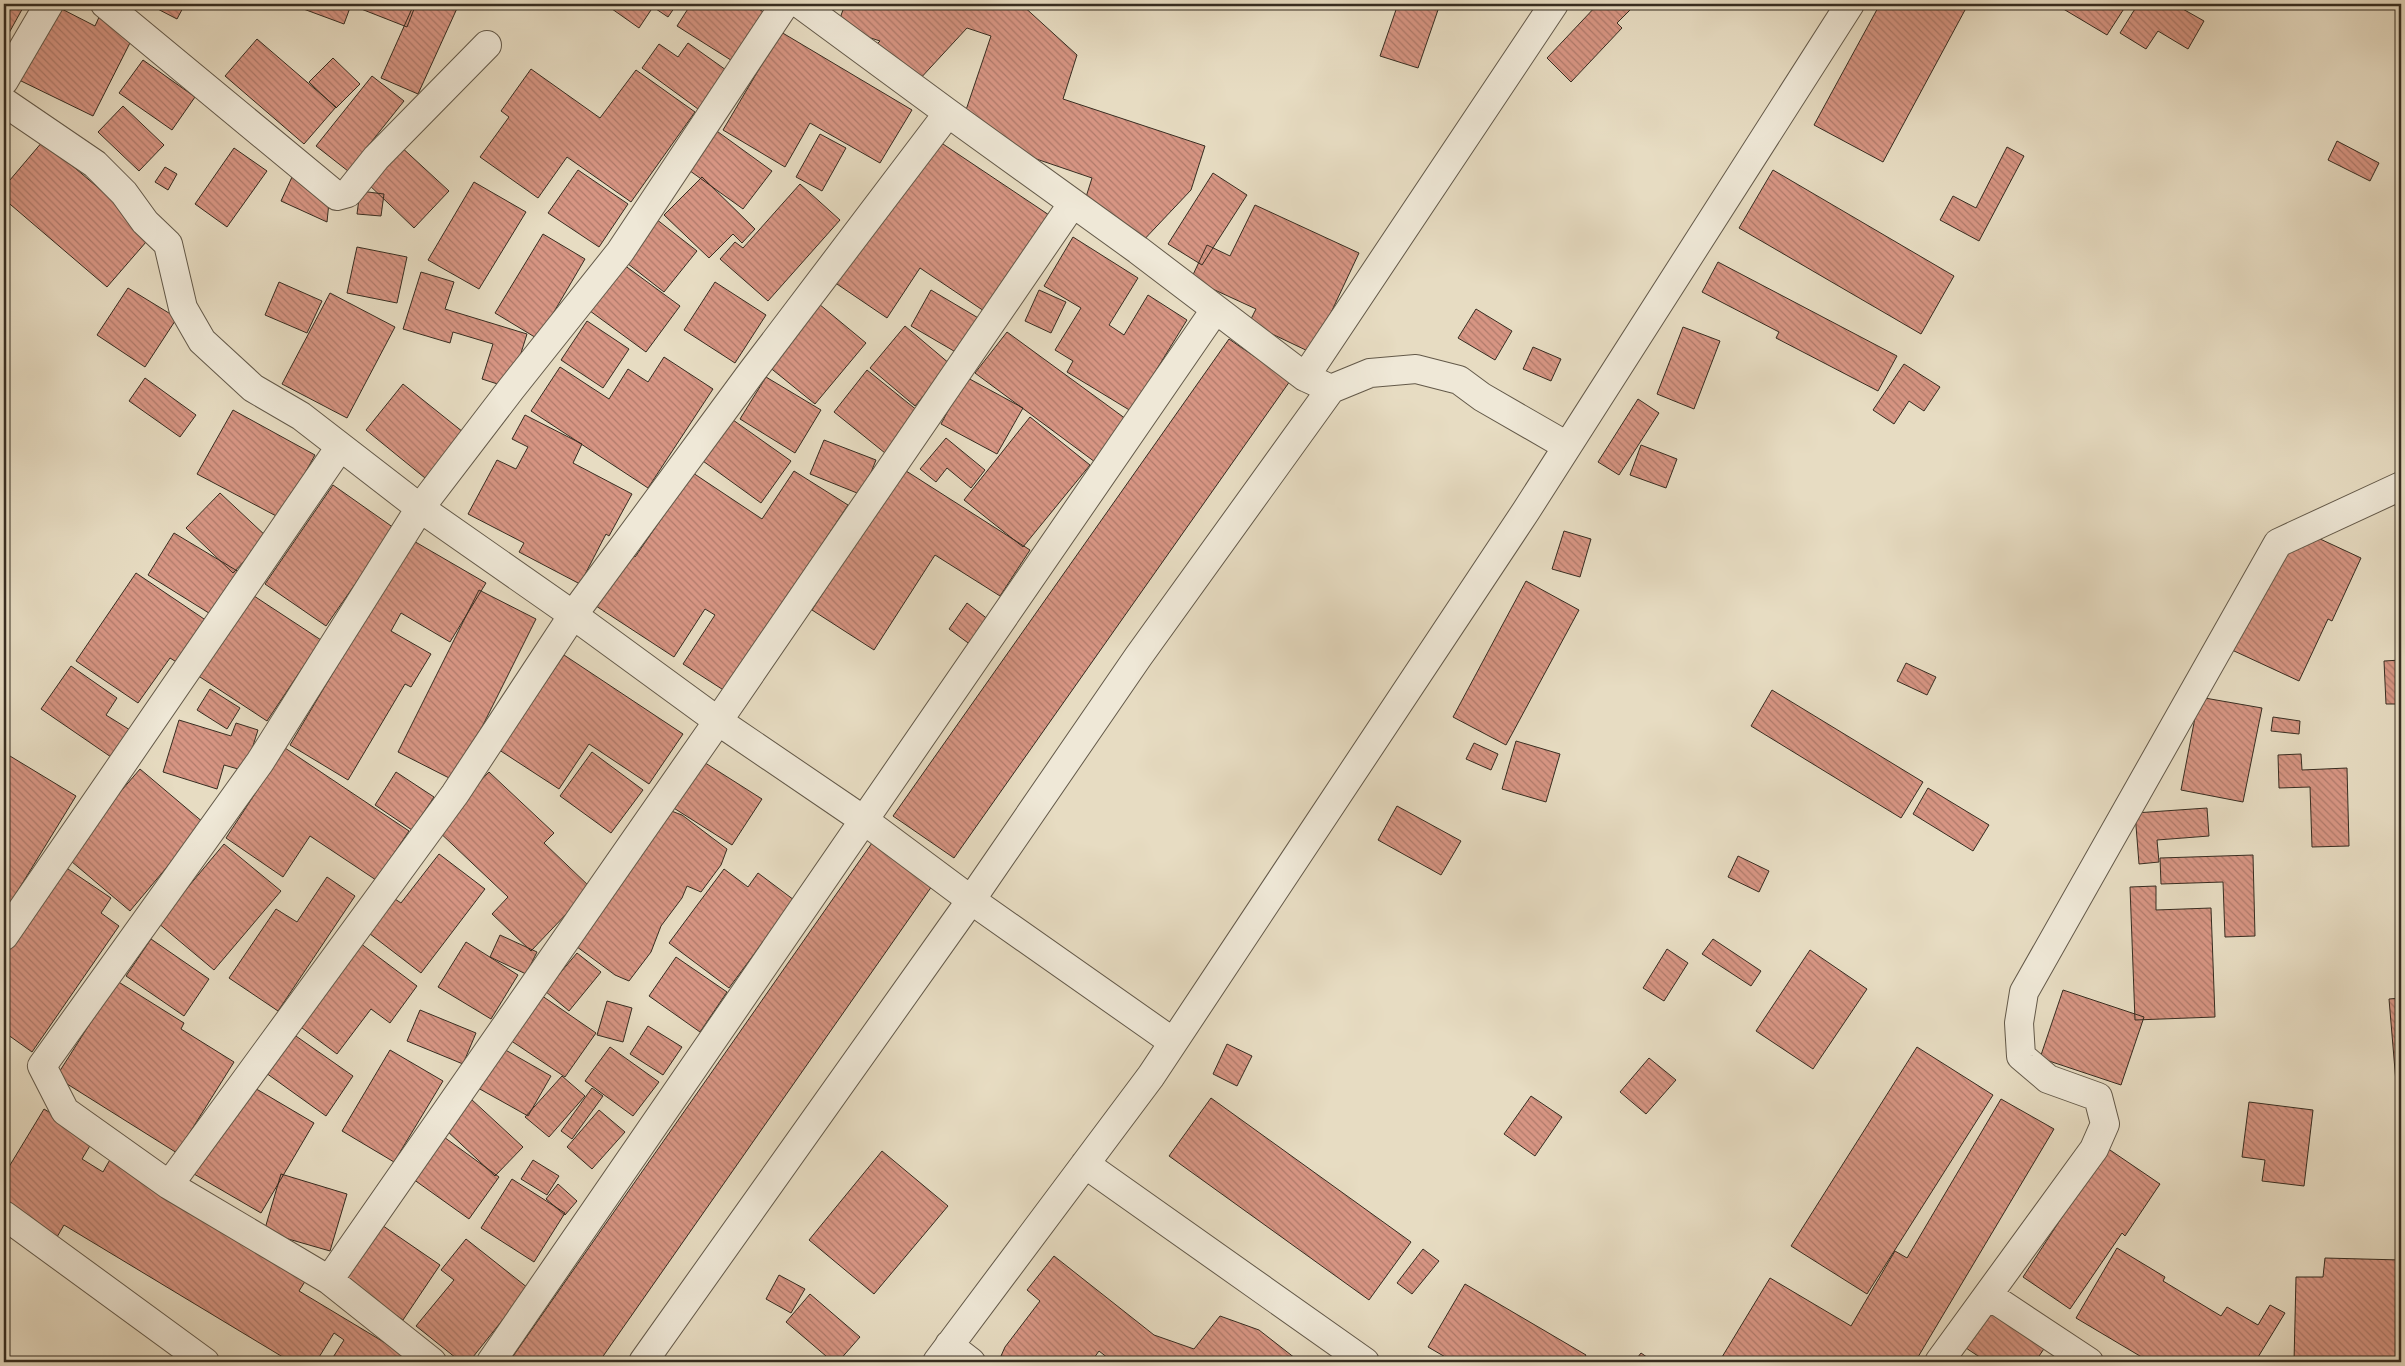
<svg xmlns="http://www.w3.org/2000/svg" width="2405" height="1366" viewBox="0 0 2405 1366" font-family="'IM FELL Great Primer',serif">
	<defs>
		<pattern id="building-back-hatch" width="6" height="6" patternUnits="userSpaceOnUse" patternTransform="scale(1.25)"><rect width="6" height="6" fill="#d79583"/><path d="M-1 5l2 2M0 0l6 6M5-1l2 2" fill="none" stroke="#af7a6b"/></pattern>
	</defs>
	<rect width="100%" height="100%" fill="#e7dcc2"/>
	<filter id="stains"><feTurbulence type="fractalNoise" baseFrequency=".004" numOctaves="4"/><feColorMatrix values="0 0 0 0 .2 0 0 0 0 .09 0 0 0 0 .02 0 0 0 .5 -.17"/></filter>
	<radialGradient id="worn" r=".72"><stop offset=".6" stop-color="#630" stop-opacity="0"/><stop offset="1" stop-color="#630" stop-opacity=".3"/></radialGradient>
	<!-- building -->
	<path fill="url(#building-back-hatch)" stroke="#372d21" d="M4 4H25L4 42Z
		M148 4H185L177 19Z
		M290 4H416L407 27 351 5 344 24Z
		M414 4H459L418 94 381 78Z
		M605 4H677L668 17 653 7 639 28Z
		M691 4H751L765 13 734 62 677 26Z
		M806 4H836L822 19Z
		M845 4H1021L1077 55 1063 99 1205 146 1191 190 1139 245 1086 197 1092 178 1010 150 966 110 991 36 967 28 918 81 877 44 880 41 837 27Z
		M1398 4H1431L1439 7 1418 68 1380 56Z
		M1598 4H1630L1633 7 1617 23 1622 28 1571 82 1547 58Z
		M1880 4H1954L1965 10 1883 162 1814 125Z
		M2055 4H2127L2107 35Z
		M2138 4H2174L2204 21 2188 49 2158 31 2146 49 2120 33Z
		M54 5 95 26 100 15 135 33 93 116 17 79Z
		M781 32 912 110 880 163 810 123 785 167 723 130Z
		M257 39 336 107 304 144 225 76Z
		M688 43 726 70 698 109 642 68 659 44 678 57Z
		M333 58 360 84 336 108 309 82Z
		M143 60 195 97 172 130 119 93Z
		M531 69 600 118 636 70 695 112 631 202 567 157 538 198 480 157 509 117 501 111Z
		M372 76 404 101 348 171 316 146Z
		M123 106 164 145 139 171 98 132Z
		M714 129 772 171 743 209 686 168Z
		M820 134 846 148 822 191 796 177Z
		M934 138 1055 219 990 315 920 268 887 318 834 282Z
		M43 141 153 234 107 287 4 199V187Z
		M2337 141 2379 163 2370 181 2328 160Z
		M398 144 449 191 414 228 365 181Z
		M2007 147 2024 156 1979 241 1940 220 1953 196 1976 208Z
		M234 148 267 171 227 227 195 204Z
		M165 167 177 174 168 190 155 182Z
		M578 170 628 204 599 247 548 213Z
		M1773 170 1954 276 1921 334 1739 228Z
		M1213 173 1247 195 1202 265 1168 244Z
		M292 177 330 192 327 222 281 201Z
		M702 177 755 229 742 243 733 234 709 258 664 215Z
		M474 182 526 212 479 289 428 260Z
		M800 184 840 220 768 301 720 259 735 242 743 248Z
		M360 191 384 194 381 216 357 214Z
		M1255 205 1359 253 1312 353 1249 323 1256 309 1191 279 1207 245 1230 256Z
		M656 219 697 251 664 292 623 260Z
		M543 234 585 259 538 339 495 313Z
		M1073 237 1138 278 1109 325 1124 335 1148 295 1187 320 1131 411 1067 372 1073 361 1055 350 1081 308 1044 286Z
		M357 247 407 257 397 303 347 293Z
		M620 262 680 306 646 352 586 308Z
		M1718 262 1897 356 1878 391 1776 338 1779 332 1702 292Z
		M421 272 454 282 445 309 527 334 510 388 482 379 493 344 453 332 450 343 403 329Z
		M279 282 322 301 307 333 265 315Z
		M715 282 766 315 735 363 684 330Z
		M128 288 177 318 145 367 97 335Z
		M931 290 980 319 959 354 911 326Z
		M1039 290 1066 302 1051 333 1025 321Z
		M330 293 395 327 347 418 282 384Z
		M819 304 866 343 815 404 768 366Z
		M1476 309 1512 331 1495 360 1458 338Z
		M587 321 629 349 603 388 561 360Z
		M905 326 950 364 915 406 870 368Z
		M1683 327 1720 341 1694 409 1657 394Z
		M1007 332 1126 419 1095 462 975 373Z
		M1229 339 1290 381 954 858 893 816Z
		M1533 347 1561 359 1551 381 1523 369Z
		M664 357 713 389 648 488 531 411 560 367 609 399 628 369 648 382Z
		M1904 364 1940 387 1924 411 1909 401 1894 424 1873 410Z
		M867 370 918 411 885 453 834 412Z
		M766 377 821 410 795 453 740 419Z
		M966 377 1023 408 997 454 941 424Z
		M145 378 196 415 180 437 129 401Z
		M403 384 463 432 425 478 366 430Z
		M1638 399 1659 413 1619 475 1598 462Z
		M233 410 315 455 280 518 197 474Z
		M525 415 582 444 573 463 632 494 609 536 606 534 580 584 519 552 524 543 468 514 497 460 516 469 528 447 512 439Z
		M726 415 791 461 761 503 696 456Z
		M1030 417 1090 465 1023 547 964 500Z
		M946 438 985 470 971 488 947 468 936 482 920 469Z
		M824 440 876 460 862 495 810 474Z
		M1641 445 1677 459 1666 488 1630 475Z
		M903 469 1030 550 1000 596 935 555 874 650 812 610Z
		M794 471 848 505 725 691 683 664 715 615 705 609 674 657 593 604 627 551 635 557 693 473 762 519Z
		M333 485 394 528 326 626 265 584Z
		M220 493 267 537 233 573 186 528Z
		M2290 525 2361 558 2332 621 2328 619 2299 681 2232 650Z
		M1564 531 1591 539 1580 577 1552 569Z
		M174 533 239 572 212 615 148 575Z
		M412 540 486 583 450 642 401 613 391 631 431 654 411 687 405 684 348 780 290 745Z
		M136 573 207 621 178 663 170 658 138 703 76 661Z
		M1526 581 1579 610 1506 745 1453 717Z
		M479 590 536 619 455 781 398 752Z
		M251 594 321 640 267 721 197 675Z
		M967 603 989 620 971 645 949 629Z
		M564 655 683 734 649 784 589 744 559 789 490 744 531 704Z
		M2401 660V704H2386L2384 661Z
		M1906 663 1936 677 1927 695 1897 681Z
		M71 666 117 698 106 715 130 730 111 757 41 709Z
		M210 689 240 708 227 729 197 710Z
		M1772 690 1923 782 1901 818 1751 726Z
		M2199 697 2262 708 2243 802 2181 790Z
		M2273 717 2300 721 2299 734 2271 731Z
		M179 720 231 736 236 723 258 730 245 771 224 765 217 789 163 772Z
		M1516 741 1560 754 1546 802 1502 789Z
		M1474 743 1498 754 1491 770 1466 759Z
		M285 748 409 831 376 880 310 836 283 877 226 838Z
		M592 752 643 790 611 833 560 796Z
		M5 753 76 796 9 905 4 902Z
		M2301 754 2302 770 2347 768 2349 846 2312 847 2310 787 2279 788 2278 755Z
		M699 759 762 799 732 845 669 805Z
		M140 769 204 823 130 911 65 856Z
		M396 772 434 797 412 830 375 805Z
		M489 772 554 833 544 843 591 888 531 951 492 914 508 897 435 828Z
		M1928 788 1989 825 1973 851 1913 814Z
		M1397 806 1461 841 1441 875 1378 840Z
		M2207 808 2209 836 2157 840 2159 862 2139 864 2135 813Z
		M666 809 682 815 727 849 721 865 701 892 687 886 682 898 661 926 651 952 629 981 615 975 569 941Z
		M872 843 932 886 599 1362H509Z
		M224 844 281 891 214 970 158 923Z
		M439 854 485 889 421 973 361 927 386 893 401 903Z
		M2253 855 2255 936 2225 937 2223 882 2161 884 2160 858Z
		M1738 856 1769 871 1759 892 1728 877Z
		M65 867 111 898 101 913 119 926 32 1052 4 1032V954Z
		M724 869 748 887 758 873 794 900 729 988 669 943Z
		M327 877 355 896 278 1011 229 978 276 909 297 922Z
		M2156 886V910L2211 908 2215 1017 2135 1020 2130 887Z
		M500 935 537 952 526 974 490 957Z
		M151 939 209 979 184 1016 126 976Z
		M1713 939 1761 971 1751 986 1702 954Z
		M356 940 417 986 390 1023 371 1009 337 1054 294 1022Z
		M466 942 518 975 491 1019 438 987Z
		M1667 949 1688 963 1664 1001 1643 988Z
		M1810 950 1867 989 1813 1069 1756 1031Z
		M577 953 601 972 569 1011 545 991Z
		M676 957 727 992 700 1032 649 996Z
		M117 981 184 1023 181 1029 234 1062 177 1153 56 1077Z
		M2063 990 2144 1017 2121 1085 2040 1058Z
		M535 991 596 1033 565 1077 504 1036Z
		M2401 998V1106H2398L2389 999Z
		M607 1001 632 1008 623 1042 597 1035Z
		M420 1010 476 1033 463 1064 407 1041Z
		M648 1026 682 1047 663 1075 630 1054Z
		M293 1034 353 1076 326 1116 266 1073Z
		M1227 1044 1252 1056 1237 1086 1213 1074Z
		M610 1047 659 1082 633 1116 585 1081Z
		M1917 1047 1993 1095 1867 1294 1791 1246Z
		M502 1048 551 1076 528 1116 478 1088Z
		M390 1050 443 1081 394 1162 342 1131Z
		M1649 1058 1676 1080 1646 1114 1620 1092Z
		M562 1076 585 1096 549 1137 525 1117Z
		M253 1087 314 1123 261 1213 194 1174Z
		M592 1088 603 1096 572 1139 561 1131Z
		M1531 1096 1562 1117 1535 1156 1504 1134Z
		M1211 1098 1411 1242 1369 1300 1169 1156Z
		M471 1099 523 1147 495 1176 444 1128Z
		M2001 1099 2054 1129 1915 1362H1719L1770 1278 1851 1326 1895 1251 1907 1258Z
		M2249 1102 2313 1110 2304 1186 2262 1181 2265 1160 2242 1157Z
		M44 1109 94 1139 82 1159 103 1172 112 1156 309 1275 299 1291 417 1362H330L344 1340 334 1333 316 1362H291L64 1225 57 1237 4 1205V1175Z
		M599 1110 625 1132 592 1169 567 1147Z
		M437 1132 499 1177 469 1219 406 1174Z
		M2107 1148 2160 1184 2125 1236 2122 1233 2070 1309 2023 1277Z
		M882 1151 948 1206 874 1294 809 1240Z
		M533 1160 559 1176 547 1195 521 1179Z
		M281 1174 347 1194 330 1251 264 1232Z
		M512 1179 565 1213 534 1262 481 1228Z
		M558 1184 577 1201 565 1215 546 1199Z
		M373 1219 440 1265 403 1320 336 1274Z
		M466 1239 528 1288 469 1362H461L416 1326 454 1280 441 1270Z
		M2117 1248 2165 1277 2163 1281 2221 1316 2227 1307 2258 1325 2270 1305 2285 1313 2255 1362H2150L2076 1318Z
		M1423 1249 1439 1261 1412 1294 1397 1283Z
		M1054 1256 1154 1335 1194 1349 1220 1316 1259 1330 1300 1362H1113L1099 1351 1091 1362H1009L1001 1356 1005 1347 1040 1301 1027 1290Z
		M2325 1258 2401 1260V1362H2294L2296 1277H2323Z
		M779 1275 805 1289 791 1313 766 1299Z
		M1465 1284 1586 1355 1582 1362H1454L1428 1347Z
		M810 1294 860 1337 838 1362H833L786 1322Z
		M1999 1298 2054 1334 2035 1362H1987L1966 1348Z
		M1641 1353 1654 1362H1634Z"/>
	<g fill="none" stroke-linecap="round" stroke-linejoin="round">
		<defs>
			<path id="minor" d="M105 4 337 196 348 193 376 158 487 45
				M800 4 948 113 1138 250 1305 377 1331 389 1370 373 1416 369 1459 380 1482 397 1567 446
				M4 81 49 4
				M4 102 95 164 124 193 145 222 168 244 183 308 202 341 253 388 301 416 420 508 573 615 718 721 865 821 971 900 1173 1042
				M1305 377 1554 4
				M4 936 340 447
				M1085 1164 1365 1362
				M169 1185 455 794 573 615 751 373 948 113
				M4 1215 205 1362
				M329 1280 718 721 1073 203
				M1988 1295 2089 1362
				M949 1345 971 1362
				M432 1362 329 1280 169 1185 65 1111 42 1066 260 762 420 508 511 389 620 252 785 4
				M491 1362 1215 310
				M643 1362 971 900 1138 657 1331 389
				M937 1362 1151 1076 1526 511 1850 4
				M1939 1362 2094 1149 2105 1124 2098 1097 2048 1079 2021 1056 2019 1023 2024 992 2278 543 2401 486"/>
		</defs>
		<!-- minor casing -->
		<use href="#minor" stroke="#635949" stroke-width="30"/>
		<!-- minor -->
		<use href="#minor" stroke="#efe8d7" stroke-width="28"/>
	</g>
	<!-- margin -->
	<rect width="2405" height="1366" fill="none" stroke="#e7dcc2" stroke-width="20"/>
	<rect x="5" y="5" width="2395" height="1356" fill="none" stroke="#372d21" stroke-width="2.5"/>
	<rect x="10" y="10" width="2385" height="1346" fill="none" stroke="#372d21"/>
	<rect width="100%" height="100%" filter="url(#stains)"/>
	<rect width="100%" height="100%" fill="url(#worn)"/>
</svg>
